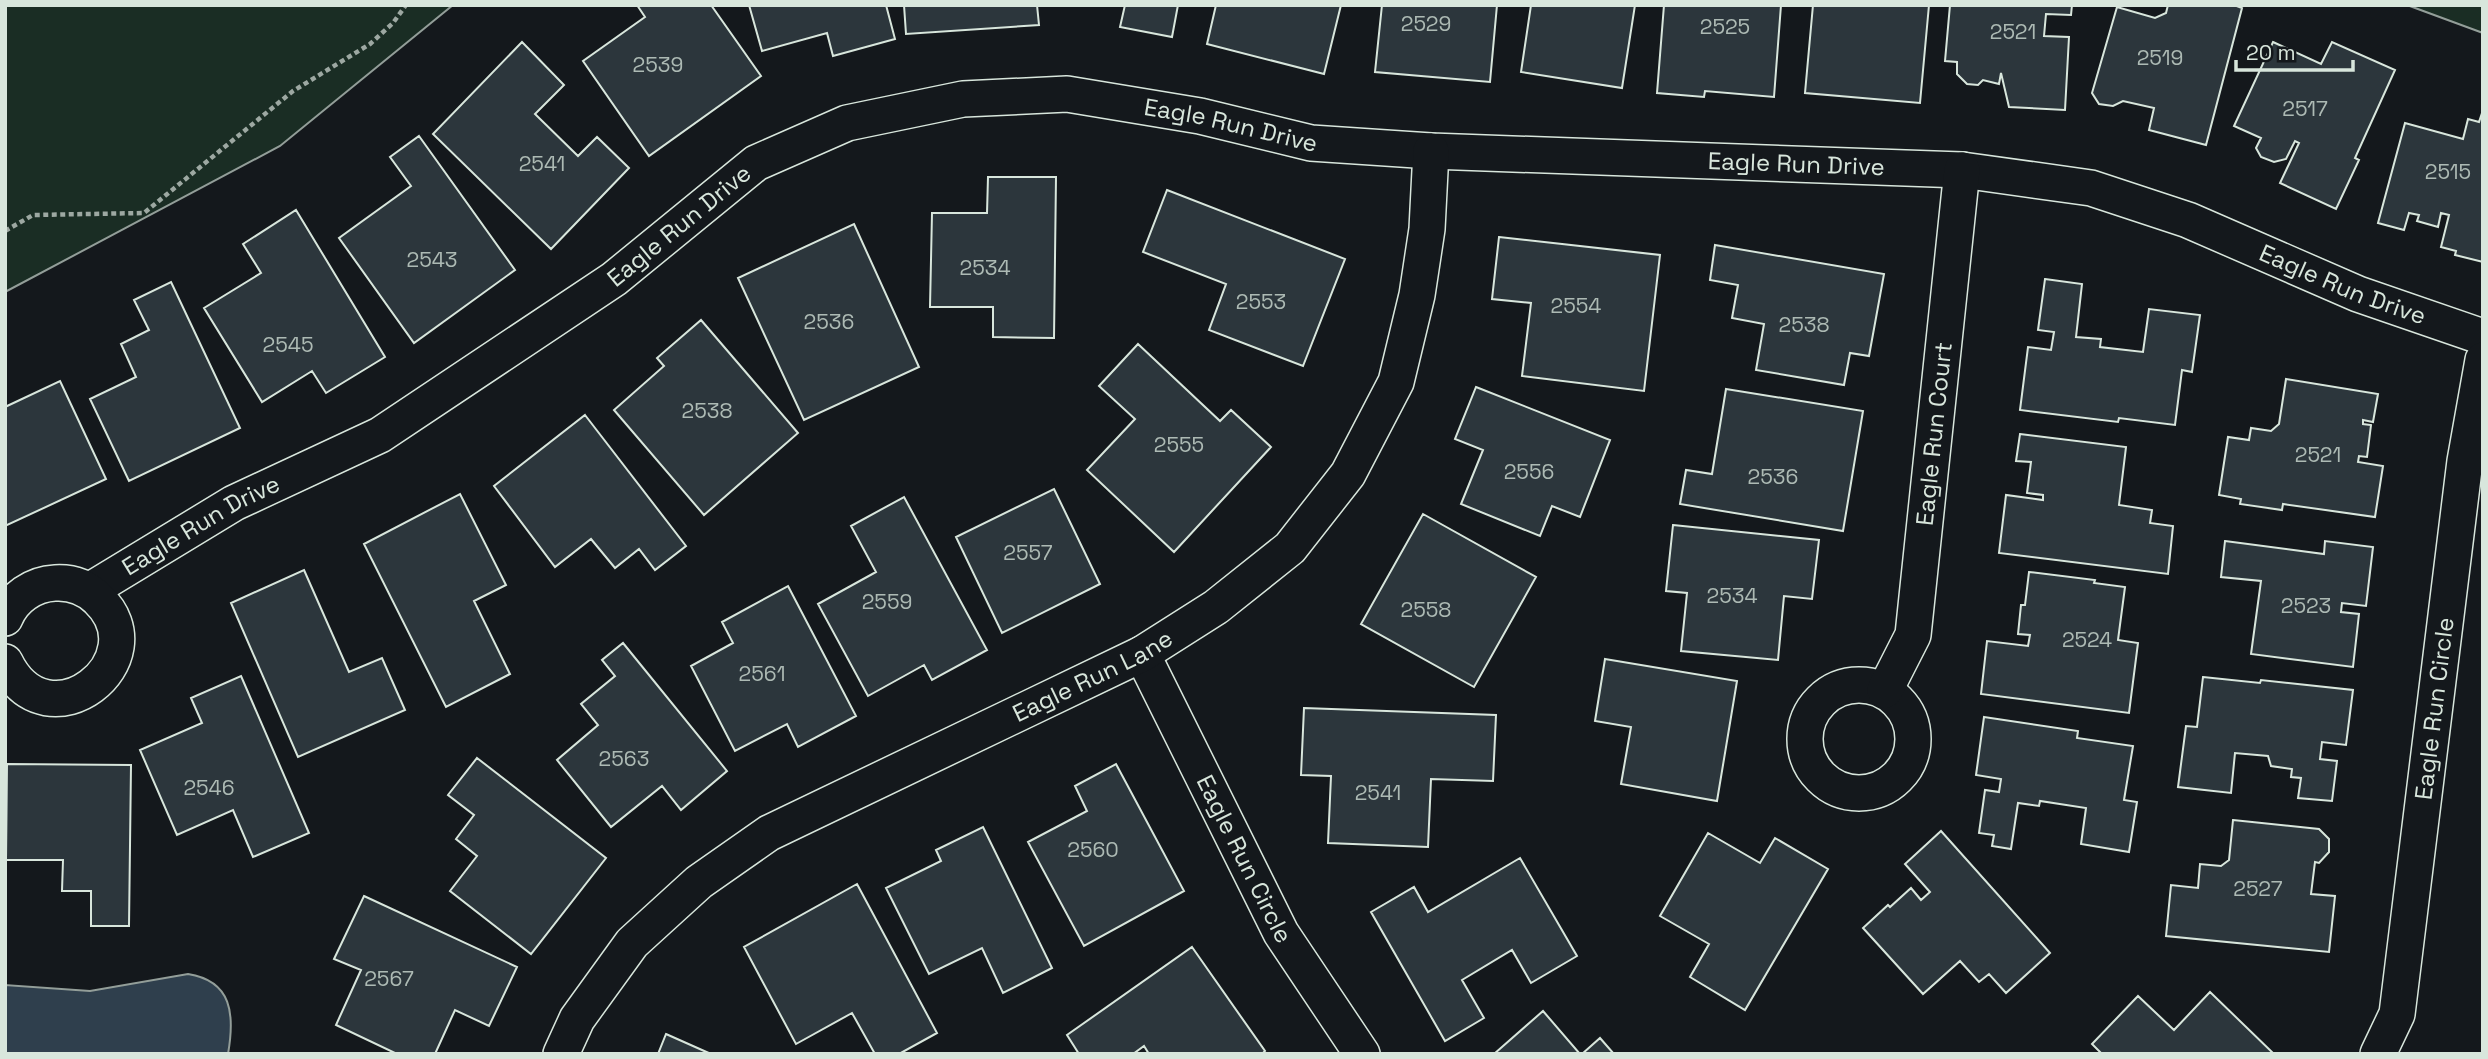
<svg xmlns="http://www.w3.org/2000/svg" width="2488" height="1059" viewBox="0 0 2488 1059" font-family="'Space Grotesk',sans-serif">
	<rect width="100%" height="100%" fill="#14181c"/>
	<!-- green -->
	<path fill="#1a2d24" stroke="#939e99" stroke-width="2" d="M5 5H453L280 146 5 292Z
		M2407 5H2483V33Z"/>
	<!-- water -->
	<path fill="#2f3f4d" stroke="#939e99" stroke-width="2" d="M188 974C232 981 235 1014 228 1054H5V985L90 991Z"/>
	<!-- building -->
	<path fill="#2c363c" stroke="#d8e6dc" stroke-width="2" d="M637 5H711L761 76 649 156 583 61 645 17Z
		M749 5H886L895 39 833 56 827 33 762 51Z
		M904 5H1037L1039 25 906 34Z
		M1125 5H1178L1172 37 1120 27Z
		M1216 5H1341L1324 74 1207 44Z
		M1382 5H1497L1490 82 1375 72Z
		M1531 5H1635L1622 88 1521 72Z
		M1664 5H1781L1774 97 1705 91 1704 97 1657 93Z
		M1813 5H1929L1920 103 1805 93Z
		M1950 5H2072L2071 15 2046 14 2044 36 2069 37 2065 110 2009 107 2001 73 1999 84 1983 80 1978 85 1967 84 1957 74V62L1945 61Z
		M2168 5H2234L2242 8 2206 145 2149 130 2154 108 2123 101 2113 106 2099 104 2092 93 2117 7 2155 18 2166 13Z
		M522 42 564 85 535 114 578 156 597 137 629 168 551 249 433 134Z
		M2273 42 2321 64 2332 42 2395 70 2355 158 2359 160 2336 209 2280 183 2299 143 2295 141 2286 159 2274 162 2261 157 2256 148 2261 138 2234 126Z
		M2483 110V262L2455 255 2456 251 2441 247 2449 215 2441 213 2438 227 2417 221 2419 215 2409 213 2404 230 2378 223 2405 123 2463 139 2468 119 2479 122Z
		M419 136 515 270 414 343 339 238 411 186 390 157Z
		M988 177H1056L1054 338 993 337V307H930L932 213H987Z
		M1167 190 1345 259 1303 366 1209 330 1226 284 1143 252Z
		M296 210 385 357 326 393 312 371 262 402 204 308 261 273 243 244Z
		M854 224 919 367 804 420 738 278Z
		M1499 237 1660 255 1644 391 1522 376 1531 303 1492 299Z
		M1715 245 1884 274 1869 356 1850 353 1844 385 1756 370 1764 324 1732 318 1738 285 1710 280Z
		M2045 279 2082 284 2076 337 2101 339 2100 347 2143 352 2149 309 2200 315 2192 372 2182 370 2175 425 2119 418 2118 422 2020 410 2028 347 2051 350 2054 332 2038 330Z
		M171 282 240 428 129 481 90 399 136 377 121 344 149 330 134 300Z
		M701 320 798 433 704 515 614 410 664 366 657 358Z
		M1138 344 1220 421 1231 410 1271 447 1174 552 1087 470 1135 419 1099 386Z
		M2286 379 2378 394 2373 422 2363 420V424L2371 425 2367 457 2359 456 2358 462 2383 466 2375 517 2283 504 2282 510 2240 504 2241 499 2219 495 2228 437 2249 440 2251 428 2271 431 2279 424Z
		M60 381 106 479 5 526V407Z
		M1476 387 1610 440 1580 517 1552 506 1540 536 1461 504 1483 450 1455 439Z
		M1726 389 1863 411 1843 531 1680 504 1686 470 1712 474Z
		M585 415 686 546 655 570 639 549 615 568 591 539 555 567 494 486Z
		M2020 434 2126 447 2119 505 2152 510 2150 523 2173 526 2168 574 1999 553 2006 495 2043 500V495L2027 493 2031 462 2016 461Z
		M1054 489 1100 584 1002 633 956 537Z
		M460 494 506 585 474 601 510 674 446 707 364 544Z
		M904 497 987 650 932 680 924 665 868 696 818 604 876 572 851 526Z
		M1423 514 1536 577 1474 687 1361 624Z
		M1673 525 1819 540 1812 599 1784 596 1778 660 1681 651 1687 593 1666 591Z
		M2225 541 2324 554 2325 541 2373 547 2366 606 2342 603 2341 612 2359 614 2353 667 2251 654 2261 581 2221 577Z
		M304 570 349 672 382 658 405 710 298 757 231 603Z
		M2029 572 2095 580 2094 583 2125 587 2118 640 2138 643 2129 713 1981 694 1987 641 2028 646 2030 635 2018 634 2021 605H2025Z
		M788 586 856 716 798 747 787 724 735 751 691 666 733 643 722 622Z
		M623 643 727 771 681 810 662 786 611 827 557 760 598 725 581 704 615 676 602 660Z
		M1605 659 1737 681 1717 801 1621 784 1631 727 1595 721Z
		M241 676 309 833 253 857 233 810 177 835 140 750 202 723 191 698Z
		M2203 677 2260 683 2261 680 2353 690 2346 745 2322 742 2320 759 2337 761 2332 801 2298 798 2301 778 2291 777 2292 769 2271 766 2268 756 2235 753 2231 793 2178 787 2186 726 2197 727Z
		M1304 708 1496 715 1493 781 1431 779 1428 847 1328 843 1331 776 1301 775Z
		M1984 717 2078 731 2077 738 2133 746 2124 800 2137 802 2129 852 2081 844 2086 808 2040 801 2039 806 2018 803 2011 849 1992 846 1994 835 1979 833 1985 790 1999 792 2001 779 1976 775Z
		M477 758 606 858 531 954 450 891 477 856 456 839 474 815 448 795Z
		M7 764 131 765 129 926H91V891H62L63 860H6Z
		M1116 764 1184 891 1084 946 1028 842 1087 811 1075 786Z
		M2233 820 2319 829 2329 839V852L2319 863 2315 862 2311 894 2335 896 2329 952 2166 936 2171 885 2198 888 2200 864 2221 866 2229 860Z
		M983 827 1052 968 1003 993 982 948 929 974 886 888 941 861 936 850Z
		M1941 831 2050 953 2006 993 1989 974 1979 982 1960 961 1923 994 1863 928 1888 905 1890 907 1911 888 1921 900 1930 892 1905 864Z
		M1708 833 1760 863 1775 838 1828 869 1745 1010 1690 977 1709 944 1660 916Z
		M1520 858 1577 956 1531 983 1512 950 1462 980 1484 1018 1445 1041 1371 912 1414 887 1428 912Z
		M857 884 937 1033 899 1054H875L852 1013 796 1044 744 947Z
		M364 896 517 967 489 1026 455 1010 435 1054H397L336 1025 361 970 334 959Z
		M1192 947 1265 1051 1262 1054H1149L1144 1046 1133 1054H1079L1067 1035Z
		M2210 992 2274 1054H2102L2092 1044 2138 996 2174 1030Z
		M1543 1011 1580 1054H1494Z
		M666 1034 711 1054H658Z
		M1600 1038 1614 1054H1582Z"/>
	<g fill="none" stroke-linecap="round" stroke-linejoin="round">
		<defs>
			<g id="minor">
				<path id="s1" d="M89 591 234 503 380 435 614 279 756 163 847 123 963 99 1067 94 1200 116 1311 143 1431 151 1962 170 2091 188 2188 220 2358 294 2483 337"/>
				<path d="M5 618C13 598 33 584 55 583 72 582 86 587 98 599 161 659 48 750 5 662"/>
				<path id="s2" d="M1142 654 1281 933 1362 1054"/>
				<circle cx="1859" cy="739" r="54"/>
				<path id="s3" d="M1885 690 1913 635 1962 170"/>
				<path id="s4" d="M561 1054 577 1019 632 943 699 882 769 833 1142 654 1216 607 1290 548 1348 474 1396 382 1417 295 1427 229 1431 151"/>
				<path id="s5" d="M2378 1054 2397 1014 2465 461 2483 360"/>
			</g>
		</defs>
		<!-- minor casing -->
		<use href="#minor" stroke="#d8e6dc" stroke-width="38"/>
		<!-- path -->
		<path stroke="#9da8a2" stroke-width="4.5" stroke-dasharray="5 3.5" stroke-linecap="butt" d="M5 231 33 215 144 213 293 91 370 44 393 23 406 5"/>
		<!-- minor -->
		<use href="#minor" stroke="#14181c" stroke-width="35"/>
	</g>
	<g text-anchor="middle" stroke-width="5" stroke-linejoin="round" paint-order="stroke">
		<!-- number labels -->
		<g font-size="21" fill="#adbab4">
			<text x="1426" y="31">2529</text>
			<text x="1725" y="34">2525</text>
			<text x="2013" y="39">2521</text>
			<text x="2160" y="65">2519</text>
			<text x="658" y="72">2539</text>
			<text x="2305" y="116">2517</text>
			<text x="542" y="171">2541</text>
			<text x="2448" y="179">2515</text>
			<text x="432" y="267">2543</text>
			<text x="985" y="275">2534</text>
			<text x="1261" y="309">2553</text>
			<text x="1576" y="313">2554</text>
			<text x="829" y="329">2536</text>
			<text x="1804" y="332">2538</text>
			<text x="288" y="352">2545</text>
			<text x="707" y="418">2538</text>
			<text x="1179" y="452">2555</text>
			<text x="2318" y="462">2521</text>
			<text x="1529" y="479">2556</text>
			<text x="1773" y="484">2536</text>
			<text x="1028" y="560">2557</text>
			<text x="1732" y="603">2534</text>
			<text x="887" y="609">2559</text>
			<text x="2306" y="613">2523</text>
			<text x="1426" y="617">2558</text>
			<text x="2087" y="647">2524</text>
			<text x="762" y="681">2561</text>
			<text x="624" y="766">2563</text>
			<text x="209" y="795">2546</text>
			<text x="1378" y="800">2541</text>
			<text x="1093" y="857">2560</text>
			<text x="2258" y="896">2527</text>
			<text x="389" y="986">2567</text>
		</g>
		<!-- street labels -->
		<g font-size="24" fill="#d8e6dc" stroke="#14181c">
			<text dy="8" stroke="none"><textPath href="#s1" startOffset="1284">Eagle Run Drive</textPath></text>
			<text dy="8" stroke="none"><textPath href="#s1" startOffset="1852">Eagle Run Drive</textPath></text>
			<text dy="8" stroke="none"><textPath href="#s1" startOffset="696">Eagle Run Drive</textPath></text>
			<text dy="8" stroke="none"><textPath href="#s1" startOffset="2418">Eagle Run Drive</textPath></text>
			<text dy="8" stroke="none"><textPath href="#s3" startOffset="264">Eagle Run Court</textPath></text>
			<text dy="8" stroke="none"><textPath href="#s1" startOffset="130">Eagle Run Drive</textPath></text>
			<text dy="8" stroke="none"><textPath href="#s4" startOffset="668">Eagle Run Lane</textPath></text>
			<text dy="8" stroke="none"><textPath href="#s5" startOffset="352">Eagle Run Circle</textPath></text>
			<text dy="8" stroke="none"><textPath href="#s2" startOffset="229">Eagle Run Circle</textPath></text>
		</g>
	</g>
	<!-- border -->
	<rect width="2488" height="1059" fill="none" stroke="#d8e6dc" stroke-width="14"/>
	<!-- scale -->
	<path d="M2236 60v10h117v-10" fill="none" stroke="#d8e6dc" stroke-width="3.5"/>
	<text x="2246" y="60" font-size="21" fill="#d8e6dc" stroke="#14181c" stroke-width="5" paint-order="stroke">20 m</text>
</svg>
